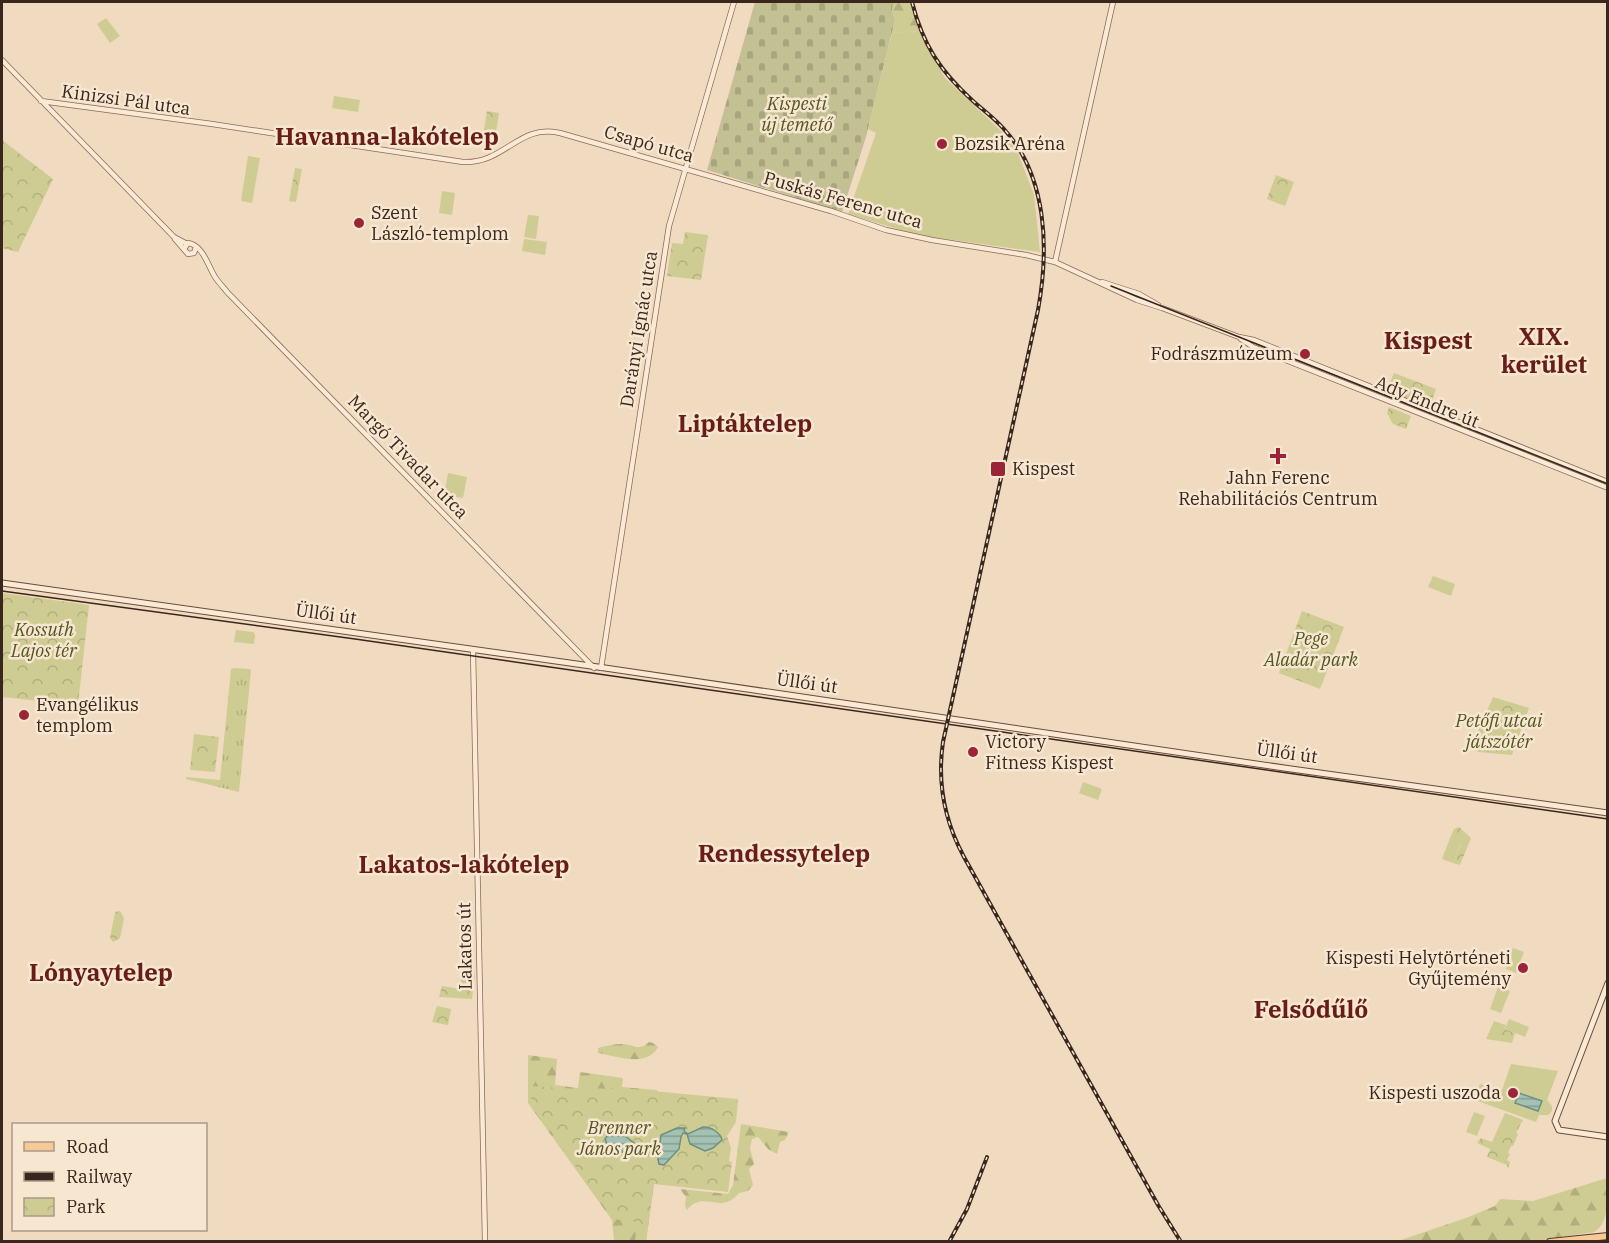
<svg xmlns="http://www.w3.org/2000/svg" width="1609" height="1243" viewBox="0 0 1609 1243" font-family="'IBM Plex Serif',serif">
	<defs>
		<pattern id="grass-tufts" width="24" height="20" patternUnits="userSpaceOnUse" patternTransform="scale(1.5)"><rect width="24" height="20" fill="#cfcc93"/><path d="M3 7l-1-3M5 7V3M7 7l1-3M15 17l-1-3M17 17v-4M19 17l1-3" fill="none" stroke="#b2af7e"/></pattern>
		<pattern id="forest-firs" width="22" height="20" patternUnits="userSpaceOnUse" patternTransform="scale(1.5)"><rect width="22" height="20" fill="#cfcc93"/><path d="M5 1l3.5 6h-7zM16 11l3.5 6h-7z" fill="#b2af7e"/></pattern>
		<pattern id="cemetery-stones" width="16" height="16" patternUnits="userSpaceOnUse" patternTransform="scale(1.5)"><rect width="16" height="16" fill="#c3c193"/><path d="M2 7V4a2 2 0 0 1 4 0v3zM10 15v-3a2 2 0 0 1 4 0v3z" fill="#a8a67e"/></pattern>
		<pattern id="park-crowns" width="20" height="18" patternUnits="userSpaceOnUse" patternTransform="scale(1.5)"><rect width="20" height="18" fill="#cfcc93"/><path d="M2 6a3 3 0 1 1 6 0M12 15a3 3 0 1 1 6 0" fill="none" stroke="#b2af7e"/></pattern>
		<pattern id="water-rules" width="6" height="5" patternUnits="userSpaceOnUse" patternTransform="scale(1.5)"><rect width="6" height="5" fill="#a3c2b4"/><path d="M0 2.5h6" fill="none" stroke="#869d92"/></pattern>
	</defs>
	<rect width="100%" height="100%" fill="#f0dac0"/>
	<!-- grass -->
	<path fill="url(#grass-tufts)" d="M236 630 253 632 255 634 254 644 234 642Z
		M234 668 250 669 251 671 239 792 186 779V777L220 780 231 669Z"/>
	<!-- forest -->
	<path fill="url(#forest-firs)" d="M893 2H910L919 31 892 33 895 20 892 11Z
		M649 1042 653 1043 658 1047C647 1068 617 1056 598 1053V1048C605 1046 614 1044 622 1044 634 1044 638 1052 649 1042Z
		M528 1055 557 1059 555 1085 578 1088 580 1072 623 1078 622 1087 657 1090 660 1101 652 1186 654 1185 646 1241H614L612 1220 528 1103Z
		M741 1124 789 1132 785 1140 780 1142 777 1154 768 1149 758 1137 752 1139 750 1148 754 1164 749 1169 753 1185 748 1191 739 1193C720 1216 704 1189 687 1210L685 1206 686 1197 680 1189 728 1194 733 1185Z
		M1607 1178C1609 1192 1609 1225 1594 1232L1536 1241 1395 1242 1466 1218 1495 1206 1500 1199 1533 1201Z"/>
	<!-- cemetery -->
	<path fill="url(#cemetery-stones)" d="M755 2H893L892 11 895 20 866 137 842 212 707 170Z"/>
	<!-- park -->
	<path fill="url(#park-crowns)" d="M487 111 499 113 494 144 482 142Z
		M2 140 53 179 18 252 2 248Z
		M295 168 302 169 296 202 289 201Z
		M1276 175 1294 182 1285 206 1267 199Z
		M685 232 708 235 701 280 667 276 672 243 683 244Z
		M1394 373 1436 389 1429 409 1386 392Z
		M1389 407 1411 416 1406 429 1393 424 1387 413Z
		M2 593 89 605 78 705 2 697Z
		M1302 611 1344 627 1320 689 1279 673Z
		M1493 697 1529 708 1512 755 1478 752 1473 747V743Z
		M194 734 219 737 215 772 190 770Z
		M1459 827 1471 838 1460 865 1453 863 1461 843 1450 838 1454 829Z
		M120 911 124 918 120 938 113 942 110 938 115 912Z
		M463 969 475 974 472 999 439 997 442 986 460 989Z
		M437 1006 451 1009 448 1025 432 1022Z
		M1494 1021 1506 1025 1505 1029 1515 1033 1512 1043 1486 1039Z
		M531 1086 578 1089 621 1088 737 1099 738 1100 736 1122 727 1136 731 1148 729 1161 732 1162 728 1192 654 1184 646 1241H635L637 1222 613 1219 531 1103Z
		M1505 1113 1523 1120 1516 1133 1518 1134 1513 1146H1511L1508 1153 1510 1154 1507 1160 1510 1162 1508 1169 1507 1165 1487 1157 1490 1149 1477 1143 1481 1138 1492 1142Z"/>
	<!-- garden -->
	<path fill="#cfcc93" d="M106 18 120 36 110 43 97 24Z
		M919 31 945 78 1001 131 1018 153 1034 195 1040 252 917 235 848 214 876 133 868 129 892 33Z
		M334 96 360 100 358 112 332 108Z
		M248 156 260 158 252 203 241 201Z
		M442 191 455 193 452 215 439 213Z
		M528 215 539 216 536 239 524 237Z
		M524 239 547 242 545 255 522 251Z
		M448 473 467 477 463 498 444 495Z
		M1433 576 1455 584 1451 596 1428 587Z
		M1302 641 1323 650 1319 659 1298 651Z
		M1083 782 1102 789 1098 800 1079 793Z
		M1450 838 1461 842 1453 863 1442 859Z
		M1513 948 1524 952 1516 973 1506 969Z
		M1498 987 1510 991 1501 1013 1490 1009Z
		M1509 1019 1529 1027 1525 1037 1505 1029Z
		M1511 1064 1558 1071 1547 1100 1552 1106V1111L1548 1115H1539L1536 1122 1475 1100 1480 1084 1502 1090Z
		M1474 1112 1485 1116 1477 1136 1466 1132Z"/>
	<!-- water -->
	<path fill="url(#water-rules)" stroke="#6a9081" stroke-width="1.5" d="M1519 1093 1542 1101 1538 1111 1515 1103Z
		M703 1127C710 1126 721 1133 722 1140L713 1148 705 1151 690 1144 687 1134 683 1133 681 1137 679 1149 664 1165 659 1164 658 1159 661 1135 677 1128H685L684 1131 688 1134Z
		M616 1129 634 1143 630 1151 615 1153 608 1147 605 1139 609 1133Z"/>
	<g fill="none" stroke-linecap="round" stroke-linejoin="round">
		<defs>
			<path id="tertiary" d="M2 60 174 237 187 244
				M41 101 212 124 463 162C505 164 519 123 560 133L831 211 886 230 932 240 1026 255 1055 262 1137 300 1162 308 1239 337 1254 340 1608 482
				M175 239 188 254 194 253 196 247
				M184 249 188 243C203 245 208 266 215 277 219 283 224 288 228 293L594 668
				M1055 262 1113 2
				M1102 282 1139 294 1158 305
				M1241 339 1253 347 1608 488
				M473 650 485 1242
				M601 668 669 226 734 2"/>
			<path id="secondary" d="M2 583 605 668 1291 769 1608 813
				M1608 983 1555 1121 1559 1130 1608 1137"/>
			<path id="primary" d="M1550 1242 1608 1236"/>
		</defs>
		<!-- tertiary casing -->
		<use href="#tertiary" stroke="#8a6a57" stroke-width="6"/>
		<!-- secondary casing -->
		<use href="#secondary" stroke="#6c4b3a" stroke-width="7"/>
		<!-- primary casing -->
		<use href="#primary" stroke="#57392c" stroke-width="8"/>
		<!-- tertiary -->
		<use href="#tertiary" stroke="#fae9d4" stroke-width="4.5"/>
		<!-- secondary -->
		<use href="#secondary" stroke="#fae9d4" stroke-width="5"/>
		<!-- primary -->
		<use href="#primary" stroke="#f6c995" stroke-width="6"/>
		<!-- tram -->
		<path stroke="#39261c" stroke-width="1.5" d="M1111 286 1608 484
			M2 591 355 639 1608 819"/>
		<defs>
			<path id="rail" d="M912 2C923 45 940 71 973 101 983 110 994 118 1003 128 1048 176 1049 250 1038 310L943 742C937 783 944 820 964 857L1158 1205 1181 1242
				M949 1242 967 1209 987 1157"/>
		</defs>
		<!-- rail casing -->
		<use href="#rail" stroke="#39261c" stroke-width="4"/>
		<!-- rail -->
		<use href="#rail" stroke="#f7e6d0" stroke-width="1.5" stroke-dasharray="4.5" stroke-linecap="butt"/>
	</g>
	<!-- markers -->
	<g fill="#9c2437" stroke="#f7e6d0" stroke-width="2">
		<circle cx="942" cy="144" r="6"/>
		<circle cx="359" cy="223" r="6"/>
		<circle cx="1305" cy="354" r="6"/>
		<path d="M1275 447h6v6h6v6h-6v6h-6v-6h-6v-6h6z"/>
		<rect x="990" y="461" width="16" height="16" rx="3"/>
		<circle cx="24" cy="715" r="6"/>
		<circle cx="973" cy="752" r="6"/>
		<circle cx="1523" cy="968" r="6"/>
		<circle cx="1513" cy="1093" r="6"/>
	</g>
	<g text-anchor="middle" stroke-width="5" stroke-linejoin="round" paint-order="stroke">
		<!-- street labels -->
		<g font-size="18" fill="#39261c" stroke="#f7e6d0">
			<text transform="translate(126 100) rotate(8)" y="6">Kinizsi Pál utca</text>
			<text transform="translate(649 144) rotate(16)" y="6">Csapó utca</text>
			<text transform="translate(843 200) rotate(16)" y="6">Puskás Ferenc utca</text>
			<text transform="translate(639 329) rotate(-81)" y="6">Darányi Ignác utca</text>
			<text transform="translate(1427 402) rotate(22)" y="6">Ady Endre út</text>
			<text transform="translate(408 457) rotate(46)" y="6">Margó Tivadar utca</text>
			<text transform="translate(326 614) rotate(8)" y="6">Üllői út</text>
			<text transform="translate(807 683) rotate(8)" y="6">Üllői út</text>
			<text transform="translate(1287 753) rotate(8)" y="6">Üllői út</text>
			<text transform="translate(465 946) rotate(-91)" y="6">Lakatos út</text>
		</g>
		<!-- park labels -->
		<g font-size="18" font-style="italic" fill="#515622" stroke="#f7e6d0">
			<text x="797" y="110">Kispesti<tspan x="797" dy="21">új temető</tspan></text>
			<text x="44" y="636">Kossuth<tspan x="44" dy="21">Lajos tér</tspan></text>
			<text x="1311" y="645">Pege<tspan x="1311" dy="21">Aladár park</tspan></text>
			<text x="1499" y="727">Petőfi utcai<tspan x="1499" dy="21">játszótér</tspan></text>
			<text x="619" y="1134">Brenner<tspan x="619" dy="21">János park</tspan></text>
		</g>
		<!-- poi labels -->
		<g font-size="18" fill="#39261c" stroke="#f7e6d0" text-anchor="start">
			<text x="954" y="150">Bozsik Aréna</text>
			<text x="371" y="219">Szent<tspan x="371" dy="21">László-templom</tspan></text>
			<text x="1293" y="360" text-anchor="end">Fodrászmúzeum</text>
			<text x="1012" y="475">Kispest</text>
			<text x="1278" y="484" text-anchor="middle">Jahn Ferenc<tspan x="1278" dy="21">Rehabilitációs Centrum</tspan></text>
			<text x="36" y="711">Evangélikus<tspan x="36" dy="21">templom</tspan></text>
			<text x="985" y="748">Victory<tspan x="985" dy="21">Fitness Kispest</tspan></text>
			<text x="1511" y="964" text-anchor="end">Kispesti Helytörténeti<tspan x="1511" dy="21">Gyűjtemény</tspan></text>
			<text x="1501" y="1099" text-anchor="end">Kispesti uszoda</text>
		</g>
		<!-- district labels -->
		<g font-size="24" font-weight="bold" fill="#681d19" stroke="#f7e6d0">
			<text x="387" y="145">Havanna-lakótelep</text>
			<text x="1544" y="345">XIX.<tspan x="1544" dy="28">kerület</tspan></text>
			<text x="1428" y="349">Kispest</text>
			<text x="745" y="432">Liptáktelep</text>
			<text x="784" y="862">Rendessytelep</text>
			<text x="464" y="873">Lakatos-lakótelep</text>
			<text x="101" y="981">Lónyaytelep</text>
			<text x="1311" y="1018">Felsődűlő</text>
		</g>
	</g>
	<!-- border -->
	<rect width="1609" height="1243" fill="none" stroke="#39261c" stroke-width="6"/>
	<!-- legend -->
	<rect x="12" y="1123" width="195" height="108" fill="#f7e6d0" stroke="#ab9988" stroke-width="1.5"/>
	<rect x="24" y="1142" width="30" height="9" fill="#f6c995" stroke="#ab9988" stroke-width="1.5"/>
	<text x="66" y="1153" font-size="18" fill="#39261c">Road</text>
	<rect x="24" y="1172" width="30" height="9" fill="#39261c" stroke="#ab9988" stroke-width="1.5"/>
	<text x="66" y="1183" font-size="18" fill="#39261c">Railway</text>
	<rect x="24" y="1198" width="30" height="18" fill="url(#park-crowns)" stroke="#ab9988" stroke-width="1.5"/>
	<text x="66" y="1213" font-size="18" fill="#39261c">Park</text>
</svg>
